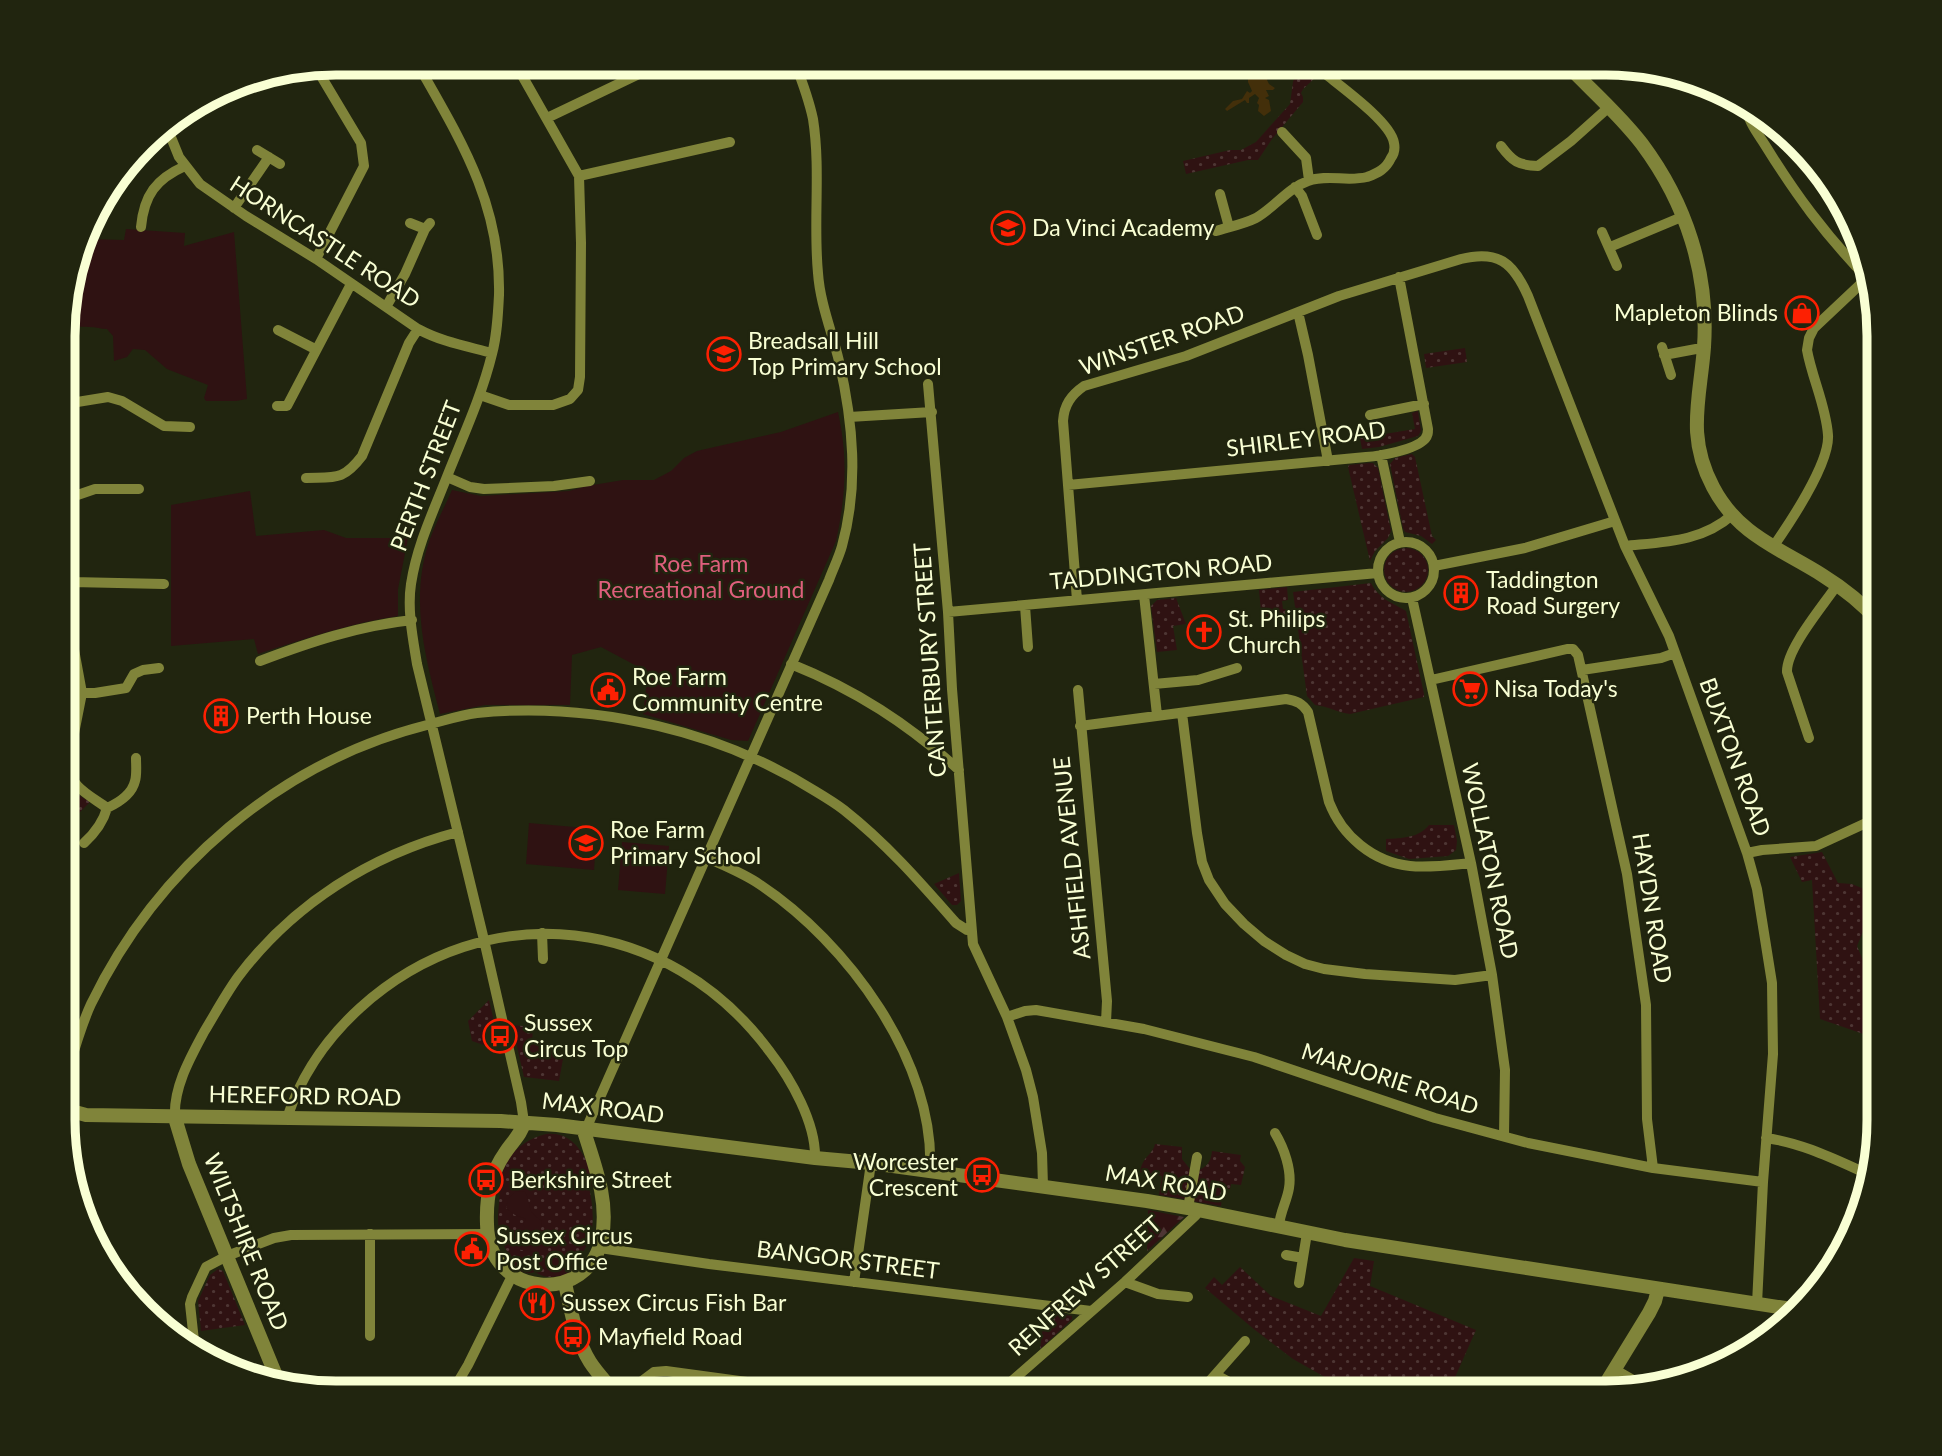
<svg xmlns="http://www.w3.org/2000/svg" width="1942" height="1456" viewBox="0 0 1942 1456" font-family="Lato,sans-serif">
	<defs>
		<pattern id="grass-dots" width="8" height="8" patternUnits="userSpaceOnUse" patternTransform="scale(1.75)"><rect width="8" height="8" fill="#2f1212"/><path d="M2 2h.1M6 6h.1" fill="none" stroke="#4e3634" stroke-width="1.8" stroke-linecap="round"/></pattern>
		<pattern id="forest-firs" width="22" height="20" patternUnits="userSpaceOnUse" patternTransform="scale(1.75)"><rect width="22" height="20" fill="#2f1212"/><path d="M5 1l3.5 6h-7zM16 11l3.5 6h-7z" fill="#4e3634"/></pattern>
	</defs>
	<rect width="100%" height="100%" fill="#21250f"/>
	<!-- grass -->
	<path fill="url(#grass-dots)" d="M1300 63H1302L1316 77 1303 89 1301 93 1303 97V102L1272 139 1258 160H1248L1186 174 1183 161 1230 150H1241L1256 142 1290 104 1293 82Z
		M1465 348 1467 362 1426 368 1424 354Z
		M1418 411 1421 431 1418 436 1379 447 1362 449 1360 438 1415 429 1412 413Z
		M1412 454 1415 457 1432 536 1436 540 1432 544 1421 536 1405 532 1403 528 1390 464 1395 458Z
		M1369 463H1373L1378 468 1391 531 1388 538 1375 551 1370 561 1348 467 1349 465Z
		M1384 570a22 22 0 1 1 44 0a22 22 0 1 1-44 0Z
		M1371 583C1378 598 1392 603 1406 611L1424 694V697L1350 714C1338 713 1328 706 1315 705L1307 696 1293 592Z
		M1287 587 1288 600 1282 601 1283 609H1288V616L1276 617V621L1262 622 1259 590Z
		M1176 598 1186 624 1173 626 1177 650 1157 652 1151 606 1157 600Z
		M64 779C69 790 80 796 90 802L73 819 64 822Z
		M1429 825H1454L1457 841 1456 850 1448 856 1409 859 1386 851V839C1402 838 1419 838 1429 825Z
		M1822 852 1838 883 1852 884 1878 895 1857 946 1878 997V1039L1820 1019 1812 880 1802 882 1790 857Z
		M959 873 961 901 957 905H952L934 884Z
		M489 1000 501 1051 472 1041 468 1021Z
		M512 1025 533 1027 532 1043 558 1047 557 1058 563 1059 559 1081 524 1077Z
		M546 1134C578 1131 587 1162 597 1186L589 1187C593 1207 596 1229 586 1247 581 1256 573 1262 573 1272 561 1277 546 1280 535 1272 524 1275 518 1270 511 1263L512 1259C492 1231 499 1218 500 1187L497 1184C502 1159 521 1140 546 1134Z
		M1155 1144 1182 1147V1159L1190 1169 1185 1199 1159 1195 1162 1176 1140 1172C1143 1155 1152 1156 1155 1144Z
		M1212 1151 1241 1155 1240 1161 1245 1167 1241 1185 1231 1184 1230 1189H1226L1225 1198H1222L1221 1206 1192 1201 1197 1171C1207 1167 1211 1162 1212 1151Z
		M1354 1258 1374 1261 1370 1286 1476 1330 1448 1393H1353L1293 1359 1255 1330 1205 1288 1214 1277 1222 1285 1240 1267 1271 1296 1321 1316Z
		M218 1269 223 1271 225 1276 245 1325 201 1331 198 1301 210 1275Z
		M1045 1312 1072 1316V1319L1040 1349Z"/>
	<!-- forest -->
	<path fill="url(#forest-firs)" d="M1148 1210 1184 1217 1147 1251Z"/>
	<!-- green -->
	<path fill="#2f1212" d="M126 229 185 233 184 246 234 232 247 399 236 401H206L204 398 208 385 167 369 145 350 133 349 127 357 114 361 113 336 107 329C101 329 96 327 89 327 81 326 74 328 65 325V300L87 236 90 239 124 240Z
		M838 412C848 458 846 495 836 541L748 741 731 740 643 714 648 672 601 647 572 655 570 705H485L440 714C425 656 409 598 430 539 436 523 445 506 452 490L481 496 569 491 587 486 623 480H654L671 471 684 458 697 451 781 432Z
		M250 491 256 536 324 530 346 538H408L398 589V616C350 623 304 639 258 654L254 639 171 646V505Z
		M529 823 597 829 594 870 526 864Z
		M622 842 669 846 665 894 618 890Z
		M521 1191 525 1192C533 1206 524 1209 542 1221L538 1252 514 1249 527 1229 523 1225 526 1219 515 1215 506 1208 508 1199 515 1192Z"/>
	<!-- water -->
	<path fill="#432f0a" d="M1248 63H1268L1270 68 1279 65 1275 71 1270 73 1267 80 1269 84 1275 88 1273 90H1266L1269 96 1265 98 1269 100 1271 111 1264 116 1258 111 1259 105 1257 103 1259 98 1255 94 1249 98V103H1247L1245 100 1227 111 1225 109 1233 101 1242 99 1247 91 1250 93 1252 91 1248 82Z"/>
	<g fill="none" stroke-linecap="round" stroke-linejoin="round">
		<!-- minor -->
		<path stroke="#80843a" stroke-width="10" d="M417 63C460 139 501 203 499 295 498 315 497 335 492 354 482 395 464 434 448 474 434 510 417 545 411 584 407 610 413 639 417 664L484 940 521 1102 524 1122
			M1439 63 1441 74
			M315 66 361 143 364 166 316 259
			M1746 106C1747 120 1758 134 1765 145 1796 195 1824 233 1865 276
			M547 118 662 63
			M166 125 179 157 200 184 246 216 316 259 418 329C442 342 466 346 492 353
			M1282 132 1306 158 1309 180
			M1501 146C1513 162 1518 165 1538 166L1571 141 1609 107
			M257 150 280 164
			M579 176 730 142
			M1295 187 1302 196 1317 235
			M1220 194 1229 227
			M234 208 269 157
			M410 223 425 229
			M141 227C144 195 156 179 185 166
			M1216 231C1229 227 1244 224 1256 218 1275 207 1288 188 1308 181 1327 174 1347 182 1367 177 1378 173 1386 169 1391 158 1394 154 1395 148 1394 143 1391 122 1340 86 1323 72L1318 63
			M1602 232 1617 266
			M1610 247 1684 216
			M386 307 405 274 425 229 430 223
			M1298 312 1308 355 1328 461
			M278 330 315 349
			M1662 347 1671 375
			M1664 355 1696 349 1704 350
			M928 384 948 612 952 689 973 944 1007 1017 1026 1070 1033 1097 1042 1153 1043 1186
			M480 395 509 405H553L570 399 578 390 580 377 581 243 579 176 515 63
			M65 404 108 397 122 401 164 426 190 427
			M277 406H287L351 284
			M1370 415 1424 404
			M849 417 932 412
			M1381 455 1400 542
			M447 477 470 487 484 489 554 486 590 481
			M306 478C335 477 343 481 362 456L409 343 418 329
			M1068 485 1366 457C1380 456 1415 450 1425 439 1428 435 1428 433 1428 429L1399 277
			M65 497 68 504 71 522 72 563 70 628 82 693 68 764C69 787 91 796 107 808 118 803 132 794 135 781 137 775 136 765 136 758
			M66 499 95 489H139
			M1378 570a28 28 0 1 1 56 0a28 28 0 1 1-56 0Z
			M1625 546C1663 542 1702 542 1732 515
			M1773 547C1789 524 1830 463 1828 435 1826 406 1812 378 1807 350L1809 338 1814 328 1866 279
			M1434 566 1525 548 1615 521
			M72 582 164 584
			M1144 595 1157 715
			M1412 598 1471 863 1492 975 1505 1070 1504 1135
			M1077 600 1063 421C1064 405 1071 395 1084 386L1186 356 1339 296 1461 259C1498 250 1513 262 1528 296L1625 546 1669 636 1747 853 1757 889 1772 983 1773 1054 1763 1182 1757 1304
			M1025 606 1028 647
			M948 612 1378 573
			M260 661C310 642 358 626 412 620
			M791 664C856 690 908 724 959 770
			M1582 670 1661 658 1675 653
			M1431 680 1567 649H1573L1578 655 1627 874 1646 1005 1647 1119 1653 1168
			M1154 684 1198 680 1237 668
			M1078 690 1107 1001 1106 1022
			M82 693H95L126 688 134 674 143 670 159 668
			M1182 713 1197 833 1202 862 1209 880 1225 904 1244 924 1264 941 1286 955 1305 964 1324 969 1365 974 1455 980 1492 975
			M1080 726 1286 699C1297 701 1302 703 1308 712L1329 802C1342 836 1373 862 1410 866 1430 868 1451 865 1471 863
			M1809 738 1787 672C1786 649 1823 606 1837 585
			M84 843C95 833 103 823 107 808
			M1747 853 1762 850 1816 846 1879 817
			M706 857C724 866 743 873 759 884 847 942 936 1062 930 1172
			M542 933 543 959
			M1007 1017 1025 1011 1036 1010 1144 1029 1254 1057 1435 1118 1528 1143 1653 1168 1763 1182
			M64 1085C72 1058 79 1030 91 1004 157 868 280 762 427 725 443 721 460 715 477 713 537 707 599 712 658 726 714 739 767 761 815 791 825 797 835 803 844 810 887 844 920 882 956 923L967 930 971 931
			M175 1118C173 1088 190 1058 204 1032 215 1014 225 995 238 977 293 904 371 855 458 832
			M287 1118C301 1076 327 1038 360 1008 487 893 669 915 770 1052 791 1079 816 1123 815 1158
			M586 1129 829 580C833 569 839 557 842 546 859 485 853 422 839 361 832 332 820 303 818 273 813 222 821 170 813 119 809 100 802 81 795 63
			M1275 1133C1284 1148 1292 1170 1289 1188 1287 1201 1280 1212 1279 1226
			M1766 1138C1803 1143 1836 1160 1870 1175
			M1188 1208 1197 1157
			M370 1234V1336
			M600 1248 709 1264 1091 1311
			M1286 1255 1303 1258
			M854 1282 871 1163
			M1125 1282 1158 1294 1188 1297
			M1299 1283 1307 1233
			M195 1350 190 1304 192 1297 206 1267 227 1256 274 1238 291 1235 487 1234
			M1614 1369 1642 1385
			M1216 1375 1249 1393
			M452 1392 468 1365 512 1276
			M626 1393 654 1372 666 1371 828 1393
			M998 1393 1125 1282 1196 1215 1197 1209
			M1199 1393 1245 1341"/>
		<!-- tertiary -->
		<path stroke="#80843a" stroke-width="14" d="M1566 64C1591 90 1620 115 1642 144 1686 203 1709 273 1704 347 1700 400 1686 436 1713 487 1738 535 1779 548 1822 575 1843 588 1863 604 1879 622
			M64 1109 86 1115 501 1121 557 1125 815 1158 871 1163 1147 1201 1188 1208 1345 1240 1798 1310
			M175 1118 189 1164 279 1383
			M524 1122C522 1134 511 1143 505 1153 490 1174 486 1199 487 1224 488 1299 590 1306 602 1237 609 1199 594 1164 583 1128
			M565 1283C571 1310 575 1338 590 1362 597 1373 607 1383 615 1393
			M1600 1393 1649 1313 1655 1301 1658 1289"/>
	</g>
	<!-- icons -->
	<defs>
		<symbol id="school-ring" viewBox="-11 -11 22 22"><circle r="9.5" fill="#21250f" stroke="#fd2002" stroke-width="1.5"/><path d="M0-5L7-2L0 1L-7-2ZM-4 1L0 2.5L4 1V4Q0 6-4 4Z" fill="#fd2002"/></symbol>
		<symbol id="shop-ring" viewBox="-11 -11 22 22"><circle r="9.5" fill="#21250f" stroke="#fd2002" stroke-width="1.5"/><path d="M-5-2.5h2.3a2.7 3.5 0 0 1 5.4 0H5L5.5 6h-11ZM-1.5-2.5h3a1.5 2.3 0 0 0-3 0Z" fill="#fd2002"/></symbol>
		<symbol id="building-ring" viewBox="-11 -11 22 22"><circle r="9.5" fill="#21250f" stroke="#fd2002" stroke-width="1.5"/><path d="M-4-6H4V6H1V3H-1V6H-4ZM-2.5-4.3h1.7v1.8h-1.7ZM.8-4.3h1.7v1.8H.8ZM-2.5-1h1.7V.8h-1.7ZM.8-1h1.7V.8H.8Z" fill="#fd2002"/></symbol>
		<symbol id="church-ring" viewBox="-11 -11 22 22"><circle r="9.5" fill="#21250f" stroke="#fd2002" stroke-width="1.5"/><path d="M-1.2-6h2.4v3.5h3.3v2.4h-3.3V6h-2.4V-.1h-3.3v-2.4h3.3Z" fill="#fd2002"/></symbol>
		<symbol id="supermarket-ring" viewBox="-11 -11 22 22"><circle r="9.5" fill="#21250f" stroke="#fd2002" stroke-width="1.5"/><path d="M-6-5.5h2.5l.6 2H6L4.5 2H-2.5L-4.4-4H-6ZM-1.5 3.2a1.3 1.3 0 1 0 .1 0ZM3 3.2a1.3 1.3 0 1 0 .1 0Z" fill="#fd2002"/></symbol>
		<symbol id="civic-ring" viewBox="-11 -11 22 22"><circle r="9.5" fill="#21250f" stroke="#fd2002" stroke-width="1.5"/><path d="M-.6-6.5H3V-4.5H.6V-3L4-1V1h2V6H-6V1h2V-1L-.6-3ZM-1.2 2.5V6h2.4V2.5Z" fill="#fd2002"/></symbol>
		<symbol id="bus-ring" viewBox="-11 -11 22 22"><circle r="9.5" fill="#21250f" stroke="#fd2002" stroke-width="1.5"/><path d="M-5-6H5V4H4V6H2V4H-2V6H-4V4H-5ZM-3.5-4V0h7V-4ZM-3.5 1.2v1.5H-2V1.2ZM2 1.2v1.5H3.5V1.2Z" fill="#fd2002"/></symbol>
		<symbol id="restaurant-ring" viewBox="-11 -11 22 22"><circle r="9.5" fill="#21250f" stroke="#fd2002" stroke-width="1.5"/><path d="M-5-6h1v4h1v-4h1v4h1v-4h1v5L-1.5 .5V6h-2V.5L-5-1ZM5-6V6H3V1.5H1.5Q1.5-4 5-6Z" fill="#fd2002"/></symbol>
	</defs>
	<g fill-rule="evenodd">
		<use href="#school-ring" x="989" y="209" width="38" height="38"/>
		<use href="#shop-ring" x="1783" y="294" width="38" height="38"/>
		<use href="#school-ring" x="705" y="335" width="38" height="38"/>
		<use href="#building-ring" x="1442" y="574" width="38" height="38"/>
		<use href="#church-ring" x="1185" y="613" width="38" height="38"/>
		<use href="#supermarket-ring" x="1451" y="670" width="38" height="38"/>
		<use href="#civic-ring" x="589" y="671" width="38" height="38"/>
		<use href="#building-ring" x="202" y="697" width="38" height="38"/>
		<use href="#school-ring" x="567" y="824" width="38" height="38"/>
		<use href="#bus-ring" x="481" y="1017" width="38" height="38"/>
		<use href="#bus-ring" x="963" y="1156" width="38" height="38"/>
		<use href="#bus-ring" x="467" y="1161" width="38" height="38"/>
		<use href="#civic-ring" x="453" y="1230" width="38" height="38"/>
		<use href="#restaurant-ring" x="518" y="1284" width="38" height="38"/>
		<use href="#bus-ring" x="554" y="1318" width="38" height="38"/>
	</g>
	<g text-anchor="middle" stroke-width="5" stroke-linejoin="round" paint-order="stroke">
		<!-- poi labels -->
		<g font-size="23" fill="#f9ffd4" stroke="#21250f" text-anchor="start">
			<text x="1032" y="236">Da Vinci Academy</text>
			<text x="1778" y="321" text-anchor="end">Mapleton Blinds</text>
			<text x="748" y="349">Breadsall Hill<tspan x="748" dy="26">Top Primary School</tspan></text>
			<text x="1486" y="588">Taddington<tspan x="1486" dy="26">Road Surgery</tspan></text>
			<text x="1228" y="627">St. Philips<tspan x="1228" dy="26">Church</tspan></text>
			<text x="632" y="685">Roe Farm<tspan x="632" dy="26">Community Centre</tspan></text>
			<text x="1494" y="697">Nisa Today's</text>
			<text x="246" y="724">Perth House</text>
			<text x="610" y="838">Roe Farm<tspan x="610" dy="26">Primary School</tspan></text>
			<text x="524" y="1031">Sussex<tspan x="524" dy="26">Circus Top</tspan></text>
			<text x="958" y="1170" text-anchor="end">Worcester<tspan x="958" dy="26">Crescent</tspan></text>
			<text x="510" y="1188">Berkshire Street</text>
			<text x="496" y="1244">Sussex Circus<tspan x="496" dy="26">Post Office</tspan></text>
			<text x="562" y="1311">Sussex Circus Fish Bar</text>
			<text x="598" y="1345">Mayfield Road</text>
		</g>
		<!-- street labels -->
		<g font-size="23" fill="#f9ffd4" stroke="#21250f">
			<text transform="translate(325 242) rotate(33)" y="8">HORNCASTLE ROAD</text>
			<text transform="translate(1162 340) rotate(-19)" y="8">WINSTER ROAD</text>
			<text transform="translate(1306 439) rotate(-7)" y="8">SHIRLEY ROAD</text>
			<text transform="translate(426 476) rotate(-69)" y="8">PERTH STREET</text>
			<text transform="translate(1161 572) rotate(-5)" y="8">TADDINGTON ROAD</text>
			<text transform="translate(930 660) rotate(-94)" y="8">CANTERBURY STREET</text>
			<text transform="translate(1735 757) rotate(70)" y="8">BUXTON ROAD</text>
			<text transform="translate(1072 858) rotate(-96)" y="8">ASHFIELD AVENUE</text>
			<text transform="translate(1490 861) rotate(78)" y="8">WOLLATON ROAD</text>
			<text transform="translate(1652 908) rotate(81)" y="8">HAYDN ROAD</text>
			<text transform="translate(1390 1079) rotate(18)" y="8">MARJORIE ROAD</text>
			<text transform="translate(305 1096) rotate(1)" y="8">HEREFORD ROAD</text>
			<text transform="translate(603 1108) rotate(7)" y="8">MAX ROAD</text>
			<text transform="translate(1166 1183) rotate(10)" y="8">MAX ROAD</text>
			<text transform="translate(246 1242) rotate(68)" y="8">WILTSHIRE ROAD</text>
			<text transform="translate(848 1260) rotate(7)" y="8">BANGOR STREET</text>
			<text transform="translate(1085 1286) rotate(-42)" y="8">RENFREW STREET</text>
		</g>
		<!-- park labels -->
		<g font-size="23" fill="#df5f7d" stroke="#21250f">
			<text x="701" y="572">Roe Farm<tspan x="701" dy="26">Recreational Ground</tspan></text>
		</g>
	</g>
	<!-- crop -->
	<path d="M0 0H1942V1456H0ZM336 75H1606A261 261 0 0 1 1867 336V1120A261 261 0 0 1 1606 1381H336A261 261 0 0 1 75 1120V336A261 261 0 0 1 336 75Z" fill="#21250f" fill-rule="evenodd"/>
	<path fill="none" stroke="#f9ffd4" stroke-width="9" d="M336 75H1606A261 261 0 0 1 1867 336V1120A261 261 0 0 1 1606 1381H336A261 261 0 0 1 75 1120V336A261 261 0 0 1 336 75Z"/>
</svg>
